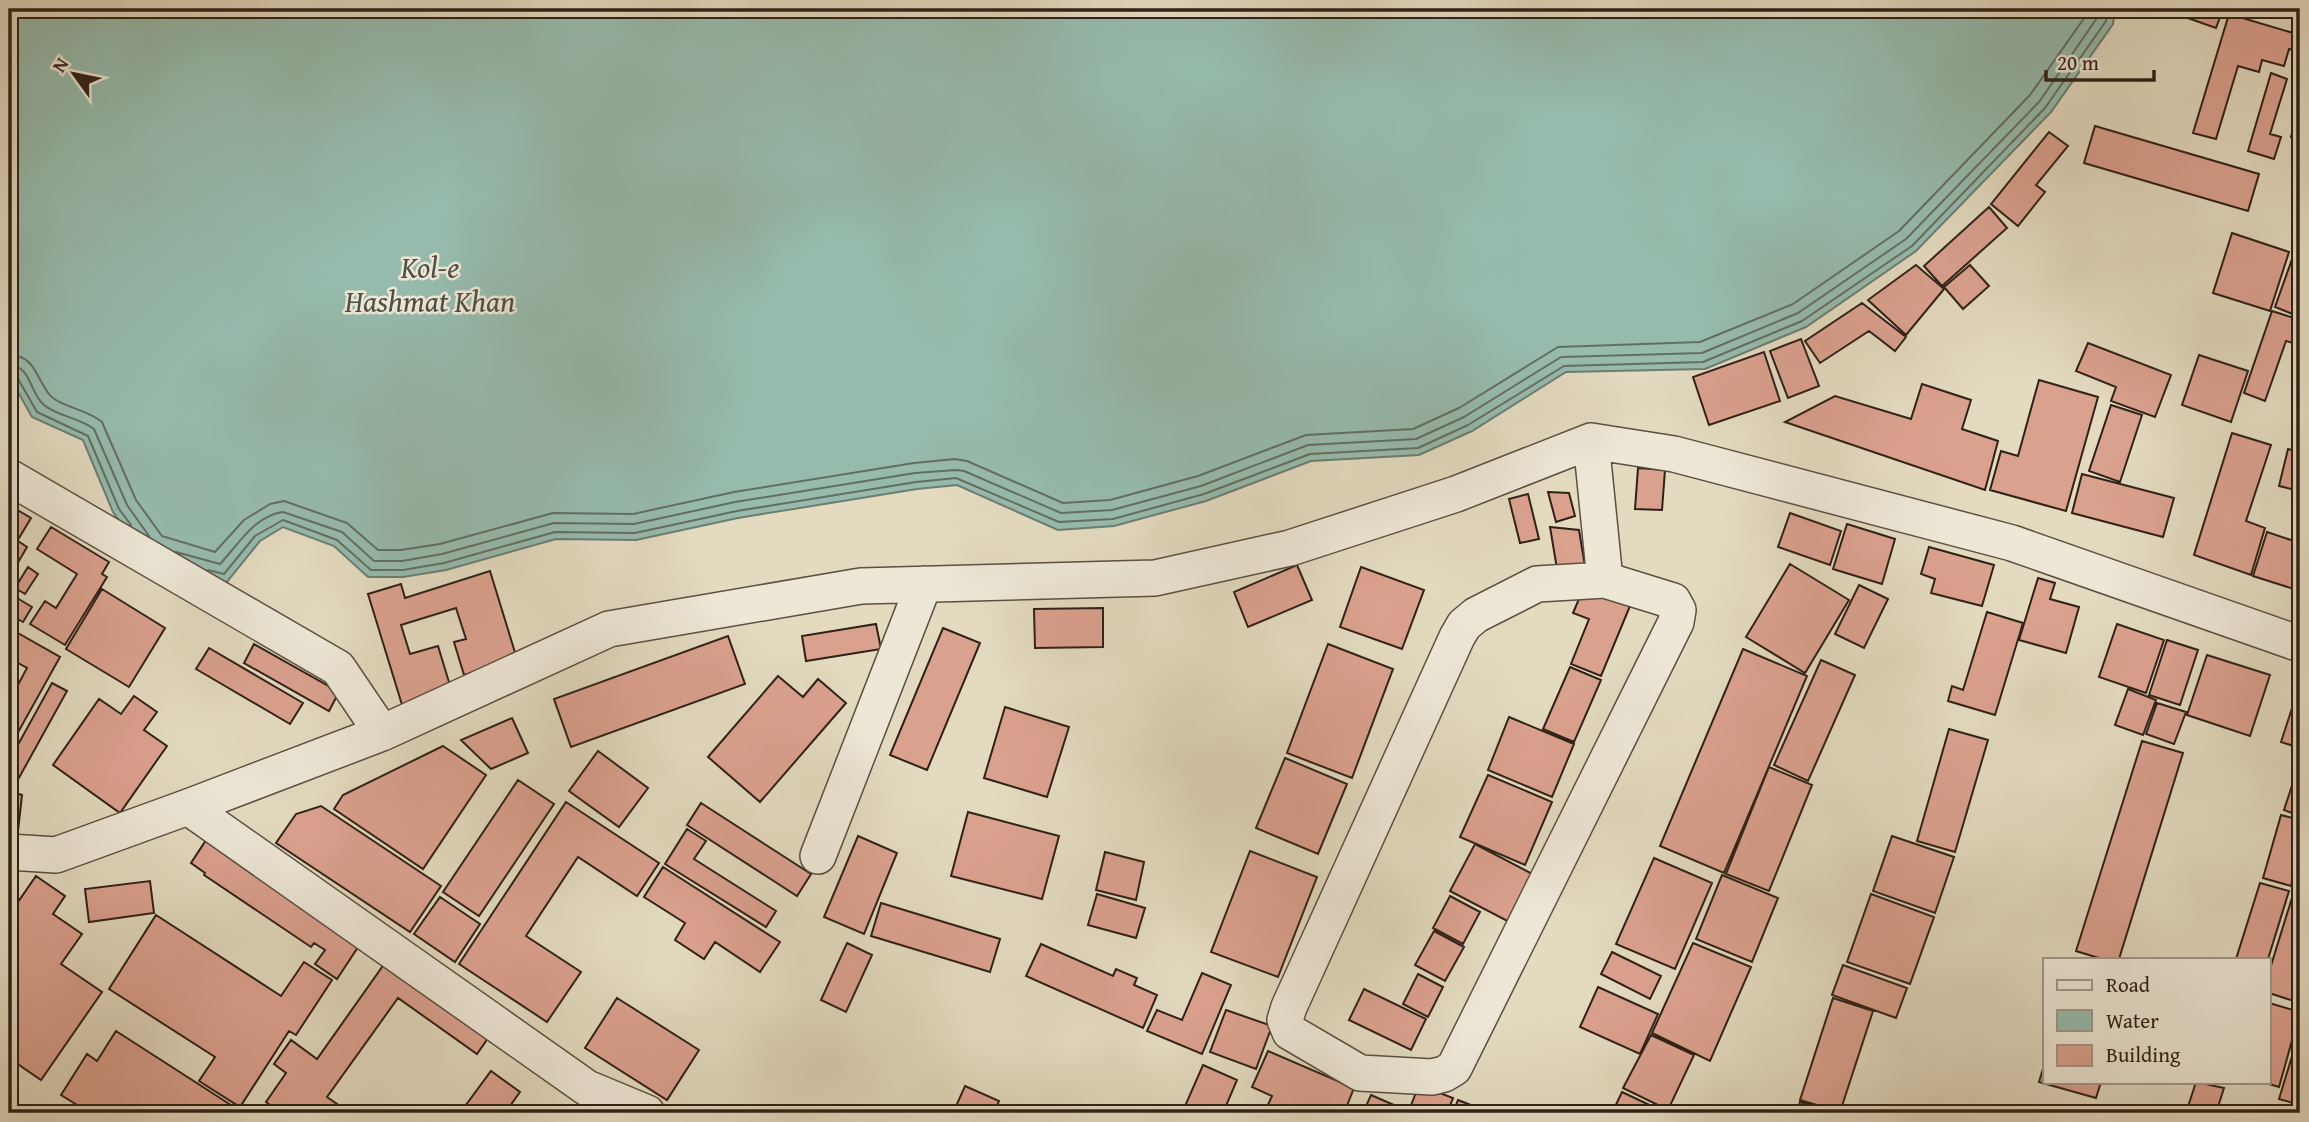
<svg xmlns="http://www.w3.org/2000/svg" width="2309" height="1122" viewBox="0 0 2309 1122" font-family="'Gentium Book Plus',serif">
	<rect width="100%" height="100%" fill="#e3dac0"/>
	<filter id="stains"><feTurbulence type="fractalNoise" baseFrequency=".00286" numOctaves="4"/><feColorMatrix values="0 0 0 0 .2 0 0 0 0 .09 0 0 0 0 .02 0 0 0 .5 -.17"/></filter>
	<radialGradient id="worn" r=".72"><stop offset=".6" stop-color="#630" stop-opacity="0"/><stop offset="1" stop-color="#630" stop-opacity=".3"/></radialGradient>
	<!-- water -->
	<path fill="#96bbad" stroke="#6d7d71" stroke-width="2" d="M9 9H2115L2113 24 2051 112 1916 251 1806 327 1705 369 1566 372 1472 431 1419 455 1311 461 1206 501 1114 526 1058 530 957 485 917 489 738 518 636 540 556 539 446 570 403 577H368L334 546 283 527 260 541 226 583 146 560 113 512 83 440 32 417 9 376Z"/>
	<g fill="none" stroke-linecap="round" stroke-linejoin="round">
		<!-- shore -->
		<path stroke="#636e62" stroke-width="2" d="M9 355C35 355 36 378 49 394 58 406 89 410 102 422L136 500 162 536 215 552 244 520 270 504 284 501 347 523 378 550H401L440 544 553 513 633 514 734 492 914 463 955 459 967 461 1063 503 1110 500 1198 476 1306 435 1413 429 1459 408 1558 347 1700 342 1793 304 1899 231 2030 95 2087 14 2088 9
			M9 365C32 366 29 393 44 405 57 416 80 418 94 429L127 505 149 536
			M9 374 17 377 37 412 88 436 119 509 131 525
			M176 552 220 564C239 544 254 516 283 512L342 532 374 561H402L442 554 554 523 634 524 735 502 915 473 956 470 964 471 1061 513 1112 510 1201 486 1308 445 1416 439 1464 417 1561 357 1702 353 1798 313 1906 239 2039 102 2097 18 2099 9
			M208 570 224 574 255 536 283 520 337 540 371 570H403L444 563 555 532 635 533 737 511 916 482 956 478 1059 522 1113 519 1204 494 1310 454 1418 448 1468 425 1564 366 1703 362 1802 321 1912 246 2045 108 2106 21 2108 9"/>
	</g>
	<!-- building -->
	<path fill="#dba18f" stroke="#302117" stroke-width="2" d="M2162 9H2223L2216 28Z
		M2229 14 2300 35V52L2289 49 2284 66 2262 60 2259 72 2238 66 2216 139 2193 133Z
		M2271 73 2287 79 2270 134 2281 137 2274 159 2248 151Z
		M2300 104V140L2291 137Z
		M2095 126 2259 174 2248 211 2084 163Z
		M2049 132 2068 146 2036 185 2045 192 2018 226 1991 204Z
		M1989 207 2007 228 1942 286 1924 266Z
		M2232 233 2289 252 2270 311 2213 293Z
		M2296 248 2300 250V317L2275 307Z
		M1916 265 1944 289 1906 335 1868 300Z
		M1970 265 1989 286 1963 309 1944 287Z
		M1862 303 1906 337 1895 351 1869 331 1820 363 1805 341Z
		M2272 311 2300 320V345L2286 341 2265 401 2244 393Z
		M1801 339 1819 386 1788 398 1770 351Z
		M2088 343 2171 375 2155 417 2111 401 2116 387 2076 371Z
		M1764 352 1780 401 1709 425 1693 377Z
		M2199 355 2248 371 2231 422 2182 405Z
		M2039 380 2098 397 2066 511 1990 490 2001 451 2018 456Z
		M1922 384 1971 400 1962 429 1998 441 1985 490 1785 422 1835 396 1911 419Z
		M2111 405 2142 415 2120 482 2089 471Z
		M2232 433 2271 445 2246 521 2265 528 2251 575 2194 555Z
		M2288 449 2300 452V491L2279 486Z
		M1638 468 1665 470 1662 510 1635 509Z
		M2082 474 2174 498 2163 537 2072 513Z
		M1548 492 1569 493 1575 516 1556 522Z
		M1528 494 1539 539 1520 543 1509 499Z
		M9 505 31 518 19 538 9 531Z
		M1790 513 1841 531 1830 565 1778 547Z
		M1847 524 1895 539 1882 584 1833 569Z
		M51 527 109 562 102 574 107 577 65 645 30 624 45 601 56 608 77 574 37 549Z
		M1550 527 1579 530 1585 566 1557 569Z
		M2267 532 2300 543V591L2253 576Z
		M9 535 27 547 9 578Z
		M1929 547 1994 565 1982 606 1931 593 1935 579 1921 574Z
		M1790 564 1849 600 1805 673 1746 637Z
		M1297 565 1312 600 1248 627 1234 592Z
		M28 567 38 574 25 594 15 588Z
		M1361 567 1424 590 1402 649 1340 627Z
		M490 571 517 659 464 675 454 642 466 639 456 608 401 625 410 654 438 646 452 692 403 708 368 594 401 584 405 598Z
		M2038 578 2055 583 2050 599 2079 607 2066 653 2019 640Z
		M1859 585 1888 599 1864 648 1835 634Z
		M1584 587 1630 606 1601 676 1571 664 1589 619 1573 613Z
		M102 589 165 628 129 687 66 649Z
		M12 595 32 607 23 622 9 614V601Z
		M1103 608V647L1035 648 1034 609Z
		M1987 612 2023 623 1995 715 1948 701 1952 686 1963 690Z
		M876 624 881 649 806 661 802 636Z
		M2117 624 2164 640 2146 693 2099 677Z
		M9 628 60 657 11 745 9 744V680L18 685 27 668 9 658Z
		M943 628 980 643 927 770 890 755Z
		M728 636 745 684 571 747 554 699Z
		M2167 640 2198 650 2180 705 2149 695Z
		M254 644 339 692 329 711 244 663Z
		M1328 644 1393 669 1352 778 1287 753Z
		M209 648 303 703 290 724 196 669Z
		M1743 649 1807 676 1724 873 1660 846Z
		M2207 655 2270 675 2250 736 2187 715Z
		M1821 660 1855 675 1808 781 1774 765Z
		M1570 667 1601 680 1574 742 1543 729Z
		M778 676 803 697 818 679 846 703 760 802 708 757Z
		M52 683 67 691 15 785 9 782V761Z
		M2128 689 2156 700 2143 735 2115 725Z
		M134 696 157 712 144 730 167 746 120 813 53 765 99 699 121 714Z
		M2295 699 2300 701V748L2281 742Z
		M2157 703 2186 712 2174 744 2146 734Z
		M1005 707 1069 727 1047 797 984 778Z
		M1509 717 1574 744 1552 797 1488 770Z
		M512 718 528 753 491 769 461 740Z
		M1949 729 1988 740 1955 852 1917 841Z
		M2142 741 2183 753 2119 959H2102L2076 951Z
		M443 746 486 775 423 869 334 809 343 795Z
		M598 751 648 788 619 827 569 791Z
		M1285 758 1347 784 1318 854 1256 828Z
		M2300 761V816L2284 810Z
		M1769 767 1812 785 1769 891 1726 874Z
		M1488 775 1552 802 1525 865 1460 837Z
		M518 780 554 804 479 916 443 892Z
		M9 791 22 795 18 831 9 829Z
		M566 802 659 863 637 896 578 857 526 936 581 972 547 1022 459 964Z
		M701 803 811 874 797 896 687 825Z
		M321 806 441 886 410 932 276 843 296 814Z
		M968 812 1059 836 1042 899 951 876Z
		M2281 815 2300 820V852L2291 886 2263 878Z
		M687 829 706 841 694 859 776 911 766 927 665 864Z
		M212 831 364 938 337 979 315 964 325 950 314 943 311 947 204 875 205 873 191 863Z
		M858 836 897 853 864 934 824 917Z
		M1892 836 1954 857 1935 913 1873 891Z
		M1475 844 1538 877 1513 924 1450 891Z
		M1250 851 1317 877 1278 977 1211 952Z
		M1105 852 1144 862 1136 900 1096 890Z
		M1654 858 1712 883 1675 969 1616 944Z
		M663 867 780 942 760 972 715 942 704 959 675 940 685 923 644 897Z
		M2300 872V1003L2269 993V972Z
		M1722 875 1778 898 1752 962 1696 939Z
		M36 876 65 896 53 914 82 934 61 964 102 992 41 1080 9 1058V915Z
		M150 881 154 913 89 922 85 889Z
		M2260 883 2289 891 2268 959H2236Z
		M1097 894 1145 908 1136 938 1088 925Z
		M1871 894 1934 917 1910 984 1847 962Z
		M1450 896 1480 912 1463 944 1433 928Z
		M440 897 480 924 455 962 414 934Z
		M881 903 1000 939 990 972 871 936Z
		M156 915 281 996 304 962 332 980 296 1035 289 1031 240 1107 199 1081 215 1057 109 989Z
		M1434 931 1464 947 1445 981 1415 965Z
		M847 943 872 955 846 1012 821 1000Z
		M1693 943 1751 967 1710 1061 1652 1033Z
		M1041 944 1113 976 1116 969 1137 978 1134 985 1157 995 1143 1028 1026 976Z
		M1612 952 1661 976 1650 999 1601 974Z
		M392 953 495 1028 477 1054 398 998 327 1097 350 1113H281L266 1102 286 1073 274 1064 291 1040 317 1059Z
		M1843 965 1907 988 1896 1018 1832 995Z
		M1202 973 1231 985 1202 1054 1147 1031 1157 1010 1182 1020Z
		M1418 974 1443 987 1428 1017 1403 1004Z
		M1598 987 1658 1014 1640 1054 1580 1027Z
		M1364 989 1426 1019 1411 1050 1349 1020Z
		M617 998 699 1050 667 1100 585 1048Z
		M1833 998 1873 1011 1840 1112 1800 1100Z
		M2269 1003 2300 1012 2279 1087 2262 1082H2269Z
		M1226 1010 1272 1026 1256 1069 1210 1052Z
		M2300 1030V1105L2279 1099Z
		M116 1031 234 1107 230 1113H90L61 1095 87 1054 97 1061Z
		M1651 1035 1694 1055 1668 1110 1623 1088Z
		M1268 1051 1354 1088 1344 1113H1276L1266 1109 1272 1096 1252 1087Z
		M2045 1062V1082H2101L2096 1098 2039 1082Z
		M1203 1065 1237 1080 1223 1113H1182Z
		M491 1071 520 1092 505 1113H460Z
		M2196 1082 2224 1088 2216 1113H2186Z
		M1419 1085 1453 1098 1447 1113H1408Z
		M965 1086 999 1101 994 1113H953Z
		M1622 1092 1658 1109 1656 1113H1612Z
		M1371 1095 1394 1105 1390 1113H1363Z
		M1458 1100 1491 1113H1453Z
		M1800 1102 1835 1113H1797Z"/>
	<g fill="none" stroke-linecap="round" stroke-linejoin="round">
		<defs>
			<path id="minor" d="M1591 441 1605 580
				M9 477 338 668 382 733
				M1605 580 1673 601 1678 610 1676 622 1454 1068 1444 1074 1432 1077 1360 1073 1290 1032 1285 1020 1289 1007 1457 637 1464 625 1476 615 1537 584Z
				M188 807 587 1088 647 1113
				M9 852 56 855 188 807 382 733 609 629 861 586 1155 578 1290 548 1456 494 1591 441 1674 454 2012 543 2300 644
				M818 856 924 584"/>
		</defs>
		<!-- minor casing -->
		<use href="#minor" stroke="#5d4f41" stroke-width="38"/>
		<!-- minor -->
		<use href="#minor" stroke="#ede7d6" stroke-width="35"/>
	</g>
	<g text-anchor="middle" stroke-width="5" stroke-linejoin="round" paint-order="stroke">
		<!-- water labels -->
		<g font-size="30" font-style="italic" fill="#4f4f44" stroke="#ede7d6">
			<text x="430" y="278">Kol-e<tspan x="430" dy="34">Hashmat Khan</tspan></text>
		</g>
	</g>
	<!-- margin -->
	<rect width="2309" height="1122" fill="none" stroke="#e3dac0" stroke-width="35"/>
	<rect x="10" y="10" width="2288" height="1101" fill="none" stroke="#302117" stroke-width="3.5"/>
	<rect x="18" y="18" width="2274" height="1087" fill="none" stroke="#302117" stroke-width="2"/>
	<!-- legend -->
	<rect x="2043" y="958" width="228" height="126" fill="#ede7d6" stroke="#a1988a" stroke-width="2"/>
	<rect x="2057" y="980" width="35" height="10" fill="#ede7d6" stroke="#a1988a" stroke-width="2"/>
	<text x="2106" y="992" font-size="21" fill="#302117">Road</text>
	<rect x="2057" y="1010" width="35" height="21" fill="#96bbad" stroke="#a1988a" stroke-width="2"/>
	<text x="2106" y="1028" font-size="21" fill="#302117">Water</text>
	<rect x="2057" y="1045" width="35" height="21" fill="#dba18f" stroke="#a1988a" stroke-width="2"/>
	<text x="2106" y="1062" font-size="21" fill="#302117">Building</text>
	<!-- north arrow -->
	<g transform="translate(74 74) rotate(303)" stroke="#ede7d6" stroke-width="5" paint-order="stroke">
	<path d="M0-5L12 26L0 18L-12 26Z" fill="#302117"/>
	<text y="-10" font-size="19" font-weight="bold" text-anchor="middle" fill="#302117">N</text>
	</g>
	<!-- scale -->
	<path d="M2046 70v10h108v-10" fill="none" stroke="#302117" stroke-width="3.5"/>
	<text x="2057" y="70" font-size="21" fill="#302117" stroke="#ede7d6" stroke-width="5" paint-order="stroke">20 m</text>
	<rect width="100%" height="100%" filter="url(#stains)"/>
	<rect width="100%" height="100%" fill="url(#worn)"/>
</svg>
